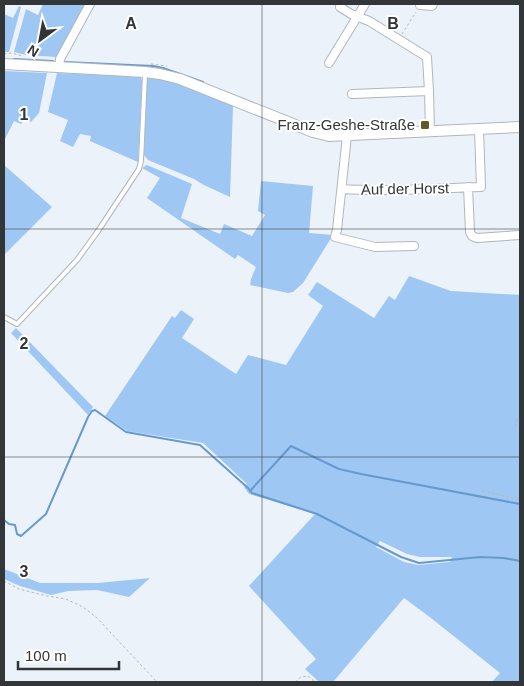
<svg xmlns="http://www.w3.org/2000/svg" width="524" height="686" viewBox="0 0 524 686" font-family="Helvetica,sans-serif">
	<rect width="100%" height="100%" fill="#ecf2f9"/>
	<!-- green -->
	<path fill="#9ec7f3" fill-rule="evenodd" d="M43 4H86L56 57 26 55 14 52 26 9 38 15Z
		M19 6 21 7 9 52H4V14L13 18Z
		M4 71 47 73 39 113 31 122 24 119 21 124 14 121 5 139 4 138Z
		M57 73 140 77 142 80 138 162 90 141 91 136 80 134 73 147 60 141 68 120 48 112Z
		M147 77C177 81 205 94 233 106L230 197 204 185 194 179 148 160 144 155Z
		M4 165 52 207 4 255Z
		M147 165 192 184 181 218 220 234 224 224 252 236 265 215 258 211 261 181 313 186 309 233 333 235 303 283 293 292 288 293 250 285 251 279 256 267 238 255 235 259 147 198 160 178 142 168Z
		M409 276 451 291 520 295V682H492L500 673 431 618 404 598 333 682H319L305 669 316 659 249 586 315 514 249 494 244 487 247 484 203 443 127 431 105 416 172 316 175 318 181 310 194 319 182 338 236 374 248 355 286 365 323 306 308 295 317 282 374 318 389 296 395 300ZM380 541 407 554 420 557H452L450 562 418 565 404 562 376 547Z
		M16 328 93 407 88 415 11 333Z
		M4 569 40 583H98L150 578 129 597 97 590 68 591 51 595 20 586 4 579Z"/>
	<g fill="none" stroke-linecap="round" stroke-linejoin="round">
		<!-- stream -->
		<path stroke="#6799cf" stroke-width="2" d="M14 59 53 61
			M65 62 153 66 163 68 203 82
			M250 491 291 446 339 469 361 474 520 504
			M4 520 9 524 15 525 17 534 21 536 46 514 88 417 92 411 95 410 126 432 200 445 248 488 252 493 317 514 401 557 419 563 480 557 504 558 520 561"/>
		<defs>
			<path id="lane" d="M4 317 17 324 77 260 98 231 139 169 141 161 145 74"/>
			<path id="street" d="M420 5 432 6 433 4
				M340 7 351 14 369 21 427 57 429 91 430 131
				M329 63 365 4
				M59 67 60 59 90 4
				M352 94 429 91
				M347 136 337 230 335 237 375 247 414 246
				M468 187 470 232 472 236 477 238 520 235
				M342 189C388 192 435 188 481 187L479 129"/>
			<path id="secondary" d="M4 64 145 72 160 74 180 79 313 132 329 136 520 127"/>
		</defs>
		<!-- lane casing -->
		<use href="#lane" stroke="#b0b6bc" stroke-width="6"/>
		<!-- street casing -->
		<use href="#street" stroke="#b0b6bc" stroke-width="10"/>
		<!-- secondary casing -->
		<use href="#secondary" stroke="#b0b6bc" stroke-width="12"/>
		<!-- path -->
		<path stroke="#b2b7bd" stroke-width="1" stroke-dasharray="2.5 2.5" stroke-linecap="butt" d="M402 34 416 12
			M4 54 11 53 23 56
			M151 64 167 66
			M520 415 515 424 520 428
			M482 491 520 500
			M4 581 19 589 47 596 66 599 83 607 96 617 157 682
			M295 682 301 677 308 676 315 682"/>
		<!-- lane -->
		<use href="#lane" stroke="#fff" stroke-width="4"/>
		<!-- street -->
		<use href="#street" stroke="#fff" stroke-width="8"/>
		<!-- secondary -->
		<use href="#secondary" stroke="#fff" stroke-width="10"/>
	</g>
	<!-- grid -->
	<path fill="none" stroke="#333638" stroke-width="1" stroke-opacity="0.55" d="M262 4V682M4 229H520M4 457H520"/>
	<!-- markers -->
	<rect fill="#615926" stroke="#fff" stroke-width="2" x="420" y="120" width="10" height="10" rx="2.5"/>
	<g text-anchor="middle" stroke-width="4" stroke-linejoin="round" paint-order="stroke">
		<!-- poi labels -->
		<g font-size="15" fill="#333638" stroke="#fff" text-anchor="end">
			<text x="415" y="130">Franz-Geshe-Straße</text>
		</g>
		<!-- street labels -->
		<g font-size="15" fill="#333638" stroke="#fff">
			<text transform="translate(405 189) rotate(-1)" y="5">Auf der Horst</text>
		</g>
	</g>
	<g font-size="16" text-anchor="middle" font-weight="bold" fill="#333638" stroke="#fff" stroke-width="4" stroke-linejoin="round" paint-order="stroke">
		<text x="131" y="29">A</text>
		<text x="393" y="29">B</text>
		<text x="24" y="120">1</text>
		<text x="24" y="349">2</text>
		<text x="24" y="577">3</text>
	</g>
	<!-- border -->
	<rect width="524" height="686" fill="none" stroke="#333638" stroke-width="10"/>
	<!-- north arrow -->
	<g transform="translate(40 40) rotate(212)" stroke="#ffffff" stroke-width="4" paint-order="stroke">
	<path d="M0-4L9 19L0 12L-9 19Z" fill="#333638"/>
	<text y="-8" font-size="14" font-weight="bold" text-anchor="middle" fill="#333638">N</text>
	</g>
	<!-- scale -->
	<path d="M18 661v8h101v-8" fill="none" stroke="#333638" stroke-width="2.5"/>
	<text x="25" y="661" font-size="15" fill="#333638" stroke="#ffffff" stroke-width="4" paint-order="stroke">100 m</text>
</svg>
